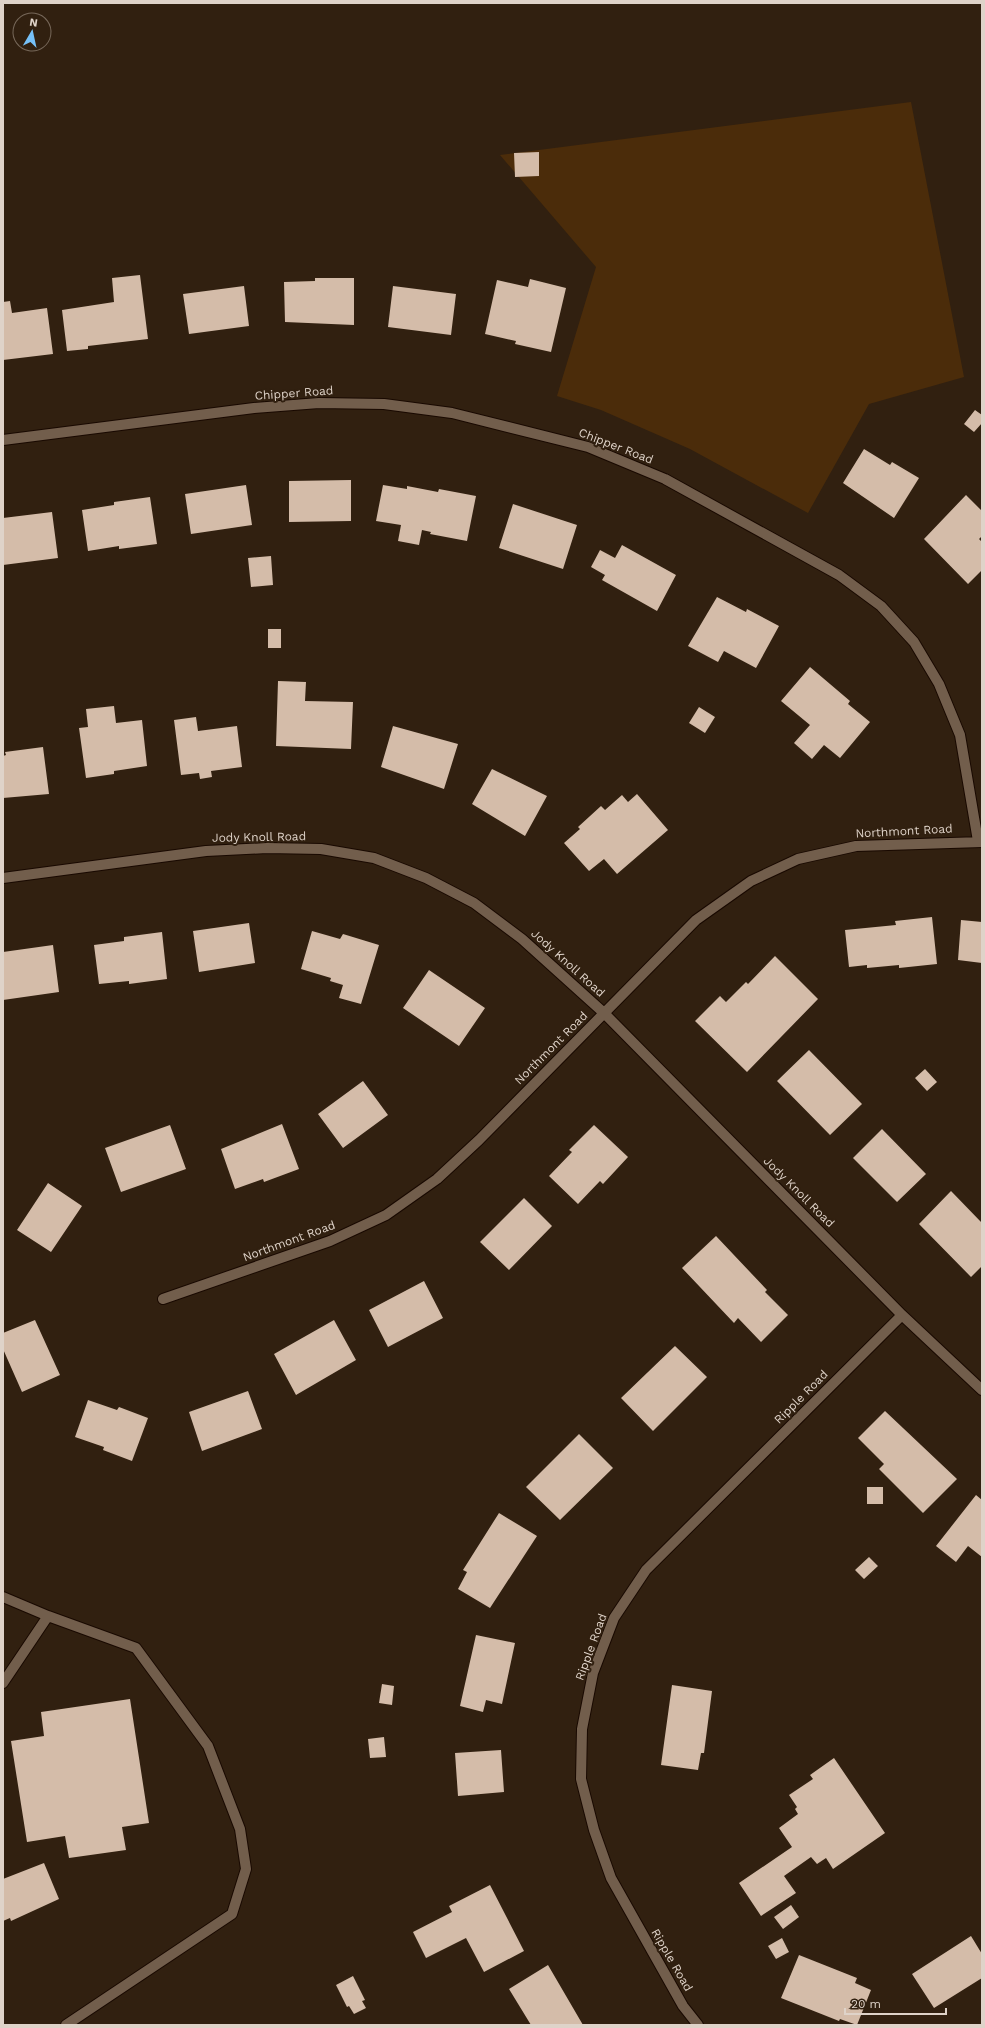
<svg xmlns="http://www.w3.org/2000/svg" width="985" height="2028" viewBox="0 0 985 2028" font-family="'Work Sans',sans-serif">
	<rect width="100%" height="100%" fill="#312010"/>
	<!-- green -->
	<path fill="#4b2c0a" d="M911 102 964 377 869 404 808 513 690 449 601 410 557 396 596 267 500 155Z"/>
	<!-- building -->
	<path fill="#d4bca9" d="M539 152V176L515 177 514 153Z
		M140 275 148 339 88 346V349L67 351 62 310 114 302 112 278Z
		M315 278H354V325L285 322 284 282 315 281Z
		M530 279 566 288 551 352 515 344 516 341 485 334 497 280 528 287Z
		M244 286 249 326 189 334 183 294Z
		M393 286 456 294 451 335 388 327Z
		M10 301 12 313 47 308 53 354 3 360V302Z
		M975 410 982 415V423L974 432 964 424Z
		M864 449 890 465 892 462 919 478 894 518 843 483Z
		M351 480V521L289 522V481Z
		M246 485 252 525 191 534 185 494Z
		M383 485 407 489V486L438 492 439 489 476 496 467 541 430 534 431 532 422 530 419 545 398 541 401 525 376 521Z
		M966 495 982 511V536L979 539 982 542V570L968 584 924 539Z
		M150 497 157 544 119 549V546L88 551 82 510 114 505V502Z
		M513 504 577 525 563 569 499 548Z
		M52 512 58 558 3 565V518Z
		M622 545 676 575 657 611 602 580 605 575 591 567 600 550 615 558Z
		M271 556 273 585 251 587 248 558Z
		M717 597 746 612 747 609 779 626 756 668 724 651 718 662 688 646Z
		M268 629H281V648H268Z
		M810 667 850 701 848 704 870 722 840 758 824 745 812 759 794 743 810 725 781 701Z
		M278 681 306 682 305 701 353 702 351 749 276 746Z
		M114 706 116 723 142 720 147 766 114 771V774L86 778 79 728 88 727 86 709Z
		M699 707 715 717 705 733 689 723Z
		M196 717 198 731 237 726 242 767 211 771 212 777 200 779 199 773 181 775 174 720Z
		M393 726 458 744 444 789 381 767Z
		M43 747 49 794 3 798V756L6 755 5 752Z
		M492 769 547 796 525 836 472 804Z
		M637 794 668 830 617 874 604 859 589 871 564 843 580 829 578 827 601 806 605 810 622 795 628 802Z
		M932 917 937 964 899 968V965L867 968V965L849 967 845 930 896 925 895 921Z
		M961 920 982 922V963L958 960Z
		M249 923 255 963 199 972 193 931Z
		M312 931 340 939 343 934 379 945 361 1004 339 998 343 985 330 981 331 978 301 969Z
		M162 932 167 979 129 984V981L99 984 94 945 124 941V937Z
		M53 945 59 992 3 1000V952Z
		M775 956 818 999 747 1072 695 1021 720 996 726 1002 746 982 748 984Z
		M429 970 485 1008 459 1046 403 1008Z
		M809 1050 862 1104 830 1135 777 1081Z
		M925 1069 937 1082 927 1091 915 1078Z
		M363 1081 388 1115 343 1148 318 1114Z
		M282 1124 299 1169 264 1182 263 1179 235 1189 221 1149Z
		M170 1125 186 1169 121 1192 105 1148Z
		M594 1125 628 1157 603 1184 600 1181 578 1204 549 1176 572 1152 569 1150Z
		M882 1129 926 1174 897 1202 853 1158Z
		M48 1183 82 1206 51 1252 17 1230Z
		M951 1191 982 1223V1266L971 1277 919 1224Z
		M524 1198 552 1226 509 1270 480 1242Z
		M716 1236 767 1290 765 1292 788 1315 761 1342 738 1318 734 1323 682 1268Z
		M424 1281 443 1318 388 1347 369 1310Z
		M35 1320 60 1375 22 1392 3 1349V1333Z
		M334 1320 356 1360 296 1395 274 1354Z
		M675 1346 707 1377 653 1431 621 1398Z
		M248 1391 262 1429 202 1451 189 1412Z
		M88 1400 117 1410 119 1407 148 1418 132 1461 103 1450 104 1447 75 1437Z
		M885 1411 957 1479 923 1513 879 1469 884 1464 858 1438Z
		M579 1434 613 1468 560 1520 526 1487Z
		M867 1487H883V1504H867Z
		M976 1495 982 1500V1557L968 1546 956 1562 936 1546Z
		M499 1513 537 1536 490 1608 458 1589 467 1572 463 1570Z
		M869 1557 878 1566 864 1579 855 1570Z
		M476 1635 515 1643 502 1704 486 1700 483 1712 460 1706Z
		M382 1684 394 1686 392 1705 379 1703Z
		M672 1685 712 1691 704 1753H701L698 1770 661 1765Z
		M130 1699 149 1823 122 1827 126 1850 69 1858 65 1836 27 1842 11 1741 44 1736 41 1712Z
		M384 1737 386 1757 370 1758 368 1739Z
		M501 1750 504 1792 458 1796 455 1753Z
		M834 1758 885 1833 833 1869 826 1858 817 1864 811 1857 784 1876 796 1893 761 1916 739 1883 792 1847 779 1828 798 1814 795 1809 797 1807 789 1795 813 1779 810 1775Z
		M44 1863 59 1899 11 1921 10 1918 3 1921V1879Z
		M490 1885 524 1951 484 1972 466 1938 426 1958 413 1932 452 1912 449 1906Z
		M791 1905 799 1917 783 1929 774 1917Z
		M971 1936 982 1954V1978L934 2008 912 1974Z
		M782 1938 789 1952 776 1959 768 1946Z
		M799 1955 857 1978 855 1983 871 1990 857 2025 840 2019 839 2021 781 1998Z
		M548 1965 583 2025H531L509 1989Z
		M353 1976 365 2000 362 2001 366 2008 354 2014 349 2006 347 2007 336 1985Z"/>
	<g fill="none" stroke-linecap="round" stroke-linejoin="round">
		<defs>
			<path id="minor" d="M3 440 254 408 319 403 384 404 452 413 588 447 665 479 839 575 881 606 914 642 939 684 960 735 978 841
				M3 878 206 851 267 848 321 849 374 858 426 878 474 903 522 939 604 1013 902 1315 982 1390
				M163 1299 330 1241 386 1215 437 1179 479 1140 696 920 751 881 798 859 856 846 982 842
				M3 1597 48 1616
				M3 1683 48 1616 136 1648 208 1746 240 1829 246 1869 232 1914 66 2025
				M698 2025 683 2006 611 1878 594 1830 581 1779 582 1729 593 1673 614 1618 646 1570 902 1315"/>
		</defs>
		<!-- minor casing -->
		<use href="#minor" stroke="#190900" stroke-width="12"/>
		<!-- minor -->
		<use href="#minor" stroke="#725e4c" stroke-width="10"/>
	</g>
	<g text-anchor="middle" stroke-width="4" stroke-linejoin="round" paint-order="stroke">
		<!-- street labels -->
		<g font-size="12" fill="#dfd3c9" stroke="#312010">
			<text transform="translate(294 393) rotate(-4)" y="4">Chipper Road</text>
			<text transform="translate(616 446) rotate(21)" y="4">Chipper Road</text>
			<text transform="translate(904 831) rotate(-3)" y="4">Northmont Road</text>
			<text transform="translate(259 837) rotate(-1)" y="4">Jody Knoll Road</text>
			<text transform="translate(568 963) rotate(42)" y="4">Jody Knoll Road</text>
			<text transform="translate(551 1048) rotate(-45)" y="4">Northmont Road</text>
			<text transform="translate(799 1192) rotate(45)" y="4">Jody Knoll Road</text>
			<text transform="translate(289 1241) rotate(-20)" y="4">Northmont Road</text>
			<text transform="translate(801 1397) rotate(-45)" y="4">Ripple Road</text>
			<text transform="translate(591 1647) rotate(-70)" y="4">Ripple Road</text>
			<text transform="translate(672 1960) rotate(60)" y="4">Ripple Road</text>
		</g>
	</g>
	<!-- border -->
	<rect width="985" height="2028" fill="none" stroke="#dfd3c9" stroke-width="8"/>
	<!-- north arrow -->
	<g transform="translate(32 32) rotate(9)"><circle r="19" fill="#312010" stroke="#77685a"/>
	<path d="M0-3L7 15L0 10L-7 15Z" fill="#76c0f7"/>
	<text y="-6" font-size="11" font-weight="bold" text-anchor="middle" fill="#dfd3c9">N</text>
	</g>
	<!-- scale -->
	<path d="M845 2008v6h101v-6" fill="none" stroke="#dfd3c9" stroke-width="2"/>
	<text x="851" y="2008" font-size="12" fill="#dfd3c9" stroke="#312010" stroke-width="3" paint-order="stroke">20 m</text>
</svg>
